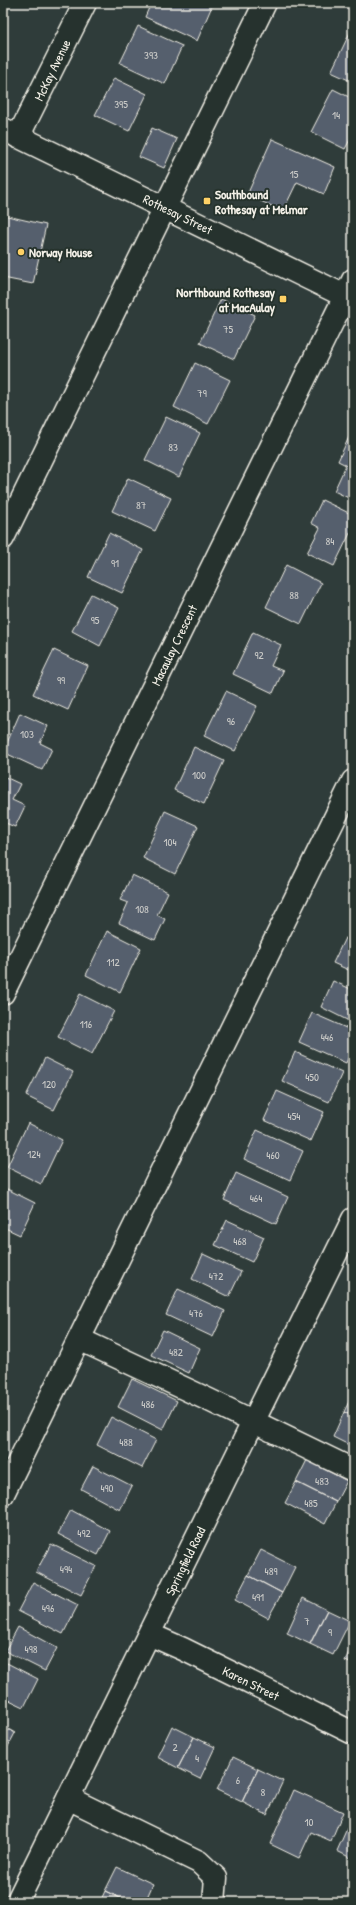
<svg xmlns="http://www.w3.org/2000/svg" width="356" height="1905" viewBox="0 0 356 1905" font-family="'Patrick Hand',sans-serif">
	<rect width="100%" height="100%" fill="#2f3c3a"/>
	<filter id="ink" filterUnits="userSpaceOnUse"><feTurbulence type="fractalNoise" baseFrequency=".025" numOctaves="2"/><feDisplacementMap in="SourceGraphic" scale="8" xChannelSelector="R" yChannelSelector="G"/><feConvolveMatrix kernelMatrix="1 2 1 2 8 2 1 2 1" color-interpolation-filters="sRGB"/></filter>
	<g filter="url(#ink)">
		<!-- building -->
		<path fill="#555f6d" stroke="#f4f1e8" d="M151 3H205L212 6 197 41 145 17Z
			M3 23 7 24 3 33Z
			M138 26 182 46 165 84 120 63Z
			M353 26V82L331 72Z
			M114 78 147 94 129 131 95 115Z
			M333 89 353 99V134L345 149 311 132Z
			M152 128 177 139 164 168 139 157Z
			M272 139 335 167 324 194 297 182 283 211 247 195Z
			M3 215 46 225 33 284 3 278Z
			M221 299 255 315 234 359 200 343Z
			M195 363 230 380 208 424 174 407Z
			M166 417 200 433 179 477 145 460Z
			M349 437 353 439V500L334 491 346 465 338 461Z
			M128 478 171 498 155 531 112 511Z
			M322 500 353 515V527L334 566 307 553 320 528 311 523Z
			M109 533 143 550 122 593 88 577Z
			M286 565 321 583 301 624 266 607Z
			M91 594 119 608 100 646 72 631Z
			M253 632 281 645 271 666 283 671 273 693 233 674Z
			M54 650 88 666 68 710 33 694Z
			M226 691 257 706 235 751 204 736Z
			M20 713 48 726 40 743 52 749 42 770 3 752Z
			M194 747 224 761 204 804 174 790Z
			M3 776 20 784 12 800 25 806 15 827 3 822Z
			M165 811 198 826 175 874 143 858Z
			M132 875 168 892 157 915 165 919 155 940 119 923 128 903 120 900Z
			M107 931 141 948 120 992 86 975Z
			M345 938 353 941V972L333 963Z
			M333 981 353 990V1023L321 1007Z
			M80 994 114 1011 92 1054 58 1037Z
			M312 1013 353 1031V1047L346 1063 299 1042Z
			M295 1052 342 1073 329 1102 282 1081Z
			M45 1058 73 1072 54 1110 26 1096Z
			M277 1091 324 1112 311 1141 264 1120Z
			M28 1123 62 1140 41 1184 7 1167Z
			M257 1130 303 1151 290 1180 244 1159Z
			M236 1173 288 1197 276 1224 224 1200Z
			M3 1187 35 1203 20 1235 3 1227Z
			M227 1220 264 1237 252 1262 215 1245Z
			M203 1254 241 1272 229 1297 192 1279Z
			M178 1289 225 1311 213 1337 166 1315Z
			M163 1330 200 1348 189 1373 151 1355Z
			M132 1379 177 1401 163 1430 118 1407Z
			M353 1393V1416L344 1412Z
			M344 1412 353 1416V1447L333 1437Z
			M111 1417 156 1440 142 1468 97 1445Z
			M307 1460 347 1481 336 1502 296 1482Z
			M93 1466 132 1486 120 1510 81 1489Z
			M296 1482 336 1502 325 1524 285 1503Z
			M71 1510 110 1531 98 1555 58 1534Z
			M51 1544 96 1566 81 1595 36 1572Z
			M261 1550 295 1567 282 1593 248 1575Z
			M248 1575 282 1593 268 1618 235 1600Z
			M33 1582 78 1605 63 1634 18 1611Z
			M303 1598 327 1610 310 1644 287 1633Z
			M327 1610 350 1621 333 1655 310 1644Z
			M18 1627 57 1648 45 1671 5 1651Z
			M353 1642V1664L345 1661Z
			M3 1661 38 1679 24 1707 3 1697Z
			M3 1726 15 1733 3 1756Z
			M172 1726 194 1737 178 1768 157 1757Z
			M194 1737 215 1747 200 1779 178 1768Z
			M233 1757 258 1769 242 1802 217 1790Z
			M258 1769 283 1781 267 1815 242 1802Z
			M294 1790 343 1812 331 1841 311 1832 299 1858 270 1844Z
			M353 1815V1859L337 1851Z
			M117 1867 153 1884 145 1902H129L105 1891Z
			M105 1891 129 1902H100Z"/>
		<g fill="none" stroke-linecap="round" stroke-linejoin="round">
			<defs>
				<path id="minor" d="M3 129 353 300
					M18 137 85 3
					M3 538 265 3
					M3 993 353 280
					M79 1339 209 1400 353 1470
					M3 1494 353 781
					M149 1634 183 1649 353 1733
					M68 1798 199 1862 216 1878 214 1902
					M17 1902 353 1219"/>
			</defs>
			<!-- minor casing -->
			<use href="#minor" stroke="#f4f1e8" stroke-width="25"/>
			<!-- minor -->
			<use href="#minor" stroke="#26332d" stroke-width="22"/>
		</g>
	</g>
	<!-- markers -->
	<g fill="#ffd166" stroke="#26332d" stroke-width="1.5">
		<rect x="203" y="197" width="8" height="8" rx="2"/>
		<circle cx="21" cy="252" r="4"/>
		<rect x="279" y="295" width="8" height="8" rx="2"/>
	</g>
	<g text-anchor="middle" stroke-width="4" stroke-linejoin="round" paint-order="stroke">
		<!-- number labels -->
		<g font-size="11" fill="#ccccc9">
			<text x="151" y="59">393</text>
			<text x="121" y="108">395</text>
			<text x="336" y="119">14</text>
			<text x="294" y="178">15</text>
			<text x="228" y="333">75</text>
			<text x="202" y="397">79</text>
			<text x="173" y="451">83</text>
			<text x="141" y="509">87</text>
			<text x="330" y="545">84</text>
			<text x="115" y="567">91</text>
			<text x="294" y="599">88</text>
			<text x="95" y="624">95</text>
			<text x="259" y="659">92</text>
			<text x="61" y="684">99</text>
			<text x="231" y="725">96</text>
			<text x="27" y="738">103</text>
			<text x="199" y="779">100</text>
			<text x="170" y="846">104</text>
			<text x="142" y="913">108</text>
			<text x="113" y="966">112</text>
			<text x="86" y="1028">116</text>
			<text x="327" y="1041">446</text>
			<text x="312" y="1081">450</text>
			<text x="49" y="1088">120</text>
			<text x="294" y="1120">454</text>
			<text x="34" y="1158">124</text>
			<text x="273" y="1159">460</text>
			<text x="256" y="1202">464</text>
			<text x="240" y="1245">468</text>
			<text x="216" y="1280">472</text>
			<text x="196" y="1317">476</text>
			<text x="176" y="1356">482</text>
			<text x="148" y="1408">486</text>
			<text x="126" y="1446">488</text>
			<text x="322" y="1485">483</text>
			<text x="107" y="1492">490</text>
			<text x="311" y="1507">485</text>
			<text x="84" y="1537">492</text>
			<text x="66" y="1573">494</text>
			<text x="271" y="1575">489</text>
			<text x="258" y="1601">491</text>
			<text x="48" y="1612">496</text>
			<text x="307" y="1625">7</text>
			<text x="330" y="1636">9</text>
			<text x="31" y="1653">498</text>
			<text x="175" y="1751">2</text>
			<text x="197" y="1762">4</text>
			<text x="238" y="1784">6</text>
			<text x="263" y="1796">8</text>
			<text x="309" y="1826">10</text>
		</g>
		<!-- street labels -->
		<g font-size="13" fill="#f4f1e8" stroke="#26332d">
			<text transform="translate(52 70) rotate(-64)" y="5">McKay Avenue</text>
			<text transform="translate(178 214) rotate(26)" y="5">Rothesay Street</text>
			<text transform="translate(174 645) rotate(-64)" y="5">Macaulay Crescent</text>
			<text transform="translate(185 1561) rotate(-64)" y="5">Springfield Road</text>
			<text transform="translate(251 1683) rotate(26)" y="5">Karen Street</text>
		</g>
		<!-- poi labels -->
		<g font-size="13" font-weight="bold" fill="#f4f1e8" stroke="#26332d" text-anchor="start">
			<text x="215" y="199">Southbound<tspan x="215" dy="15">Rothesay at Melmar</tspan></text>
			<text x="29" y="257">Norway House</text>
			<text x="275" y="297" text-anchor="end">Northbound Rothesay<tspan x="275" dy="15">at MacAulay</tspan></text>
		</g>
	</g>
	<!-- margin -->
	<rect width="356" height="1905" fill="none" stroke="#26332d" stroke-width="16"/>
	<rect x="8" y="8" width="340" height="1889" fill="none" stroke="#f4f1e8" stroke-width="1.5" filter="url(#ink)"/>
</svg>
